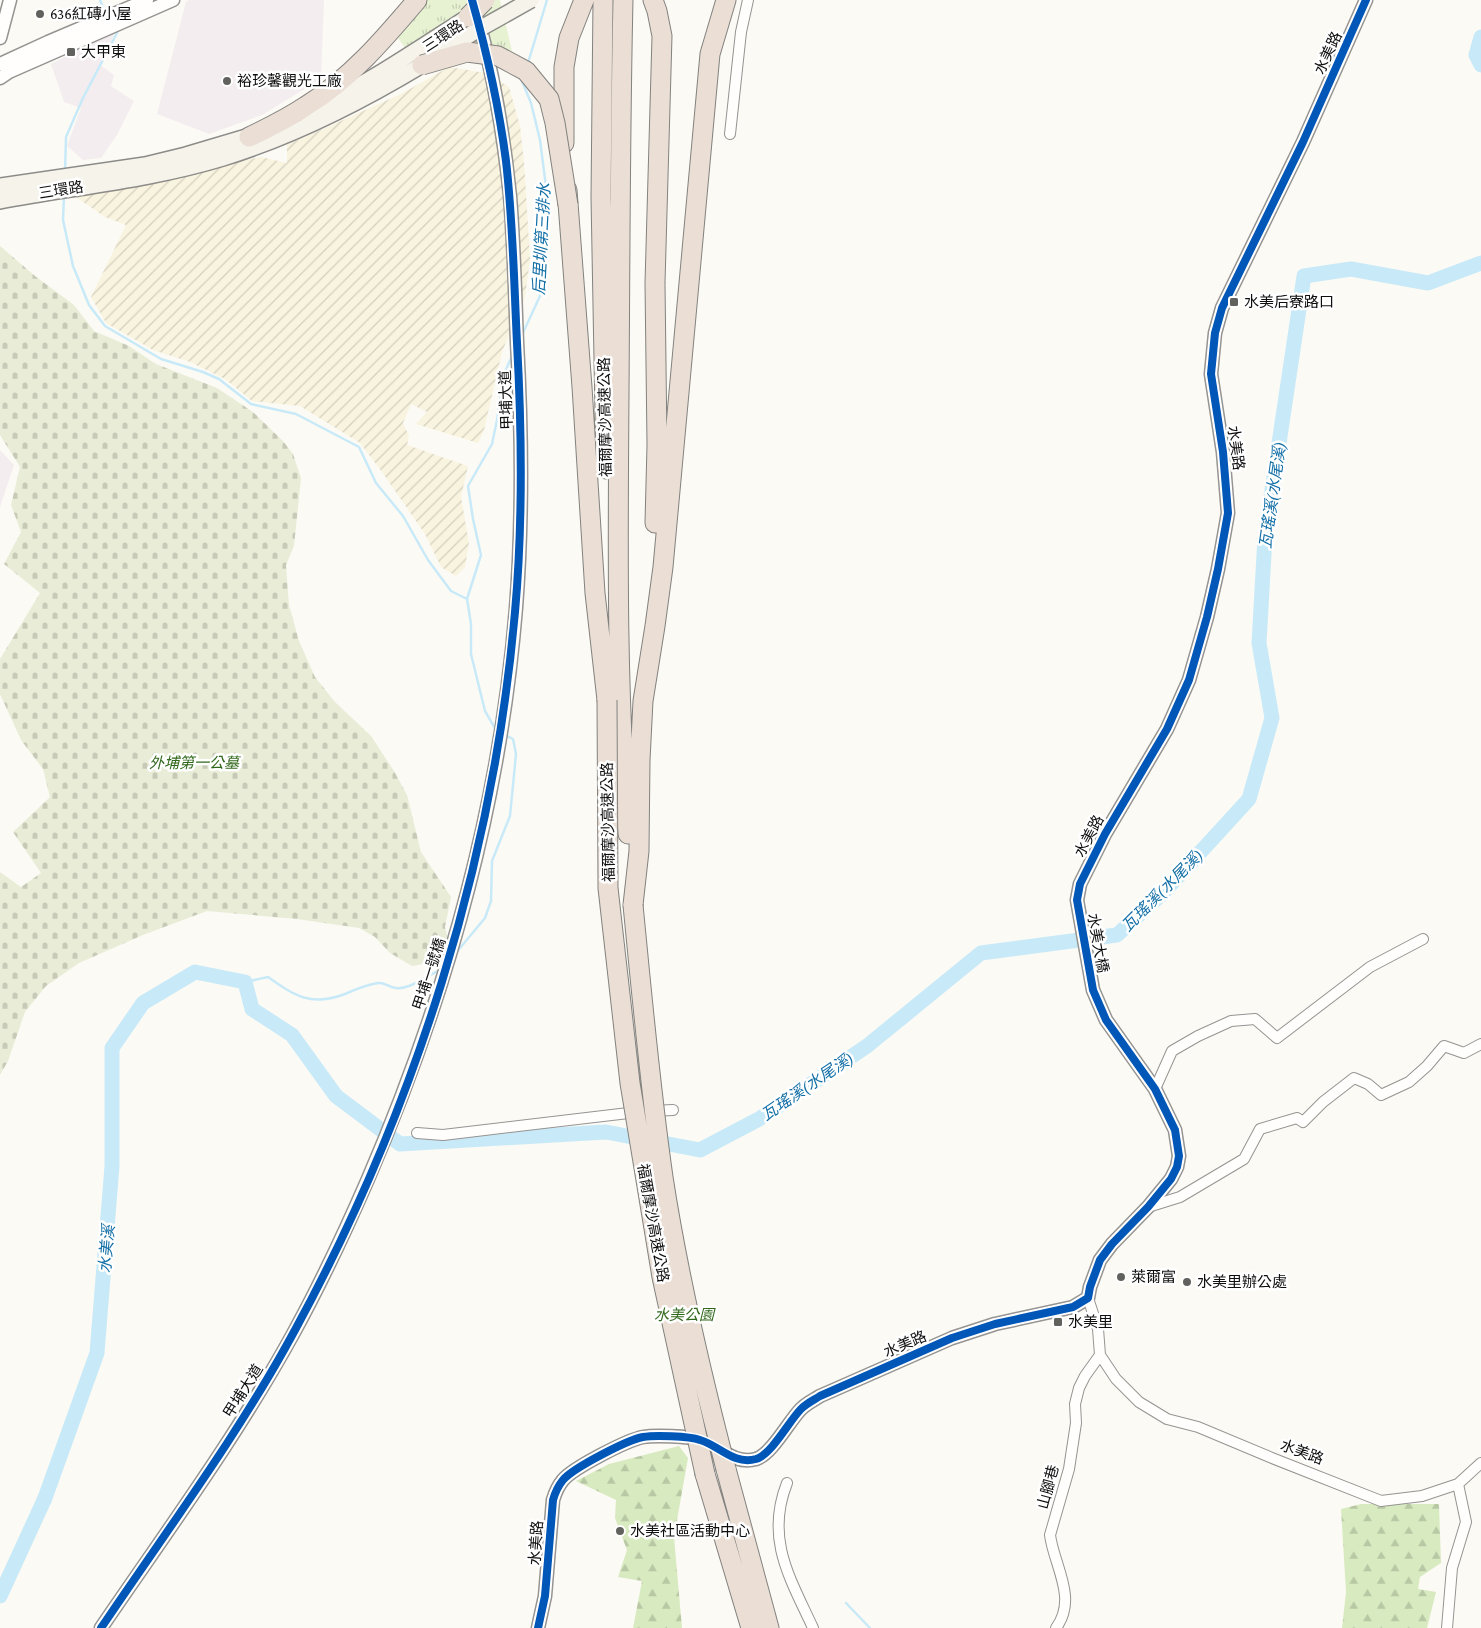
<svg xmlns="http://www.w3.org/2000/svg" width="1481" height="1628" viewBox="0 0 1481 1628" font-family="'Crimson Pro','Noto Sans TC',serif">
	<defs>
		<pattern id="farmland-furrows" width="10" height="10" patternUnits="userSpaceOnUse" patternTransform="scale(1.25)"><rect width="10" height="10" fill="#f9f4df"/><path d="M-1 1l2-2M0 10L10 0M9 11l2-2" fill="none" stroke="#d4d0be"/></pattern>
		<pattern id="grass-tufts" width="24" height="20" patternUnits="userSpaceOnUse" patternTransform="scale(1.25)"><rect width="24" height="20" fill="#e7f2d2"/><path d="M3 7l-1-3M5 7V3M7 7l1-3M15 17l-1-3M17 17v-4M19 17l1-3" fill="none" stroke="#c5ceb3"/></pattern>
		<pattern id="forest-firs" width="22" height="20" patternUnits="userSpaceOnUse" patternTransform="scale(1.25)"><rect width="22" height="20" fill="#d8eac0"/><path d="M5 1l3.5 6h-7zM16 11l3.5 6h-7z" fill="#b8c8a4"/></pattern>
		<pattern id="cemetery-stones" width="16" height="16" patternUnits="userSpaceOnUse" patternTransform="scale(1.25)"><rect width="16" height="16" fill="#e9edd7"/><path d="M2 7V4a2 2 0 0 1 4 0v3zM10 15v-3a2 2 0 0 1 4 0v3z" fill="#c7cab7"/></pattern>
	</defs>
	<rect width="100%" height="100%" fill="#fcfaf4"/>
	<!-- industrial -->
	<path fill="#f3edf0" d="M189 0H324L321 79 262 115 209 134 157 114 186 2Z
		M116 30 100 65 114 75 111 86 134 101 117 135 101 158 83 160 67 146 81 108 64 102 51 64Z
		M0 450 14 465 0 507Z"/>
	<!-- farmland -->
	<path fill="url(#farmland-furrows)" d="M449 67 486 73 509 87 520 126 524 161 530 259 525 297 502 352 484 430 478 443 416 424 427 412 411 404 403 423 409 436 407 445 468 466 461 497 469 543 465 567 456 576 441 567 425 534 382 472 360 443 300 406 252 401 225 379 190 362 153 350 106 323 91 297 126 225 105 217 73 195 261 157 287 163V145L401 94Z"/>
	<!-- grass -->
	<path fill="url(#grass-tufts)" d="M426 0H500L512 51C479 39 446 53 414 62L397 36Z"/>
	<!-- forest -->
	<path fill="url(#forest-firs)" d="M679 1446 688 1458 674 1537 682 1628H633L642 1581 618 1577 627 1550 615 1518 616 1500 576 1481 609 1464Z
		M1361 1504H1439L1441 1563 1420 1577 1418 1589 1436 1592 1427 1628H1342L1346 1592 1341 1509Z"/>
	<!-- cemetery -->
	<path fill="url(#cemetery-stones)" d="M0 246 35 276 74 305 94 331 129 346 156 364 217 388 253 412 283 441 293 454 301 478 294 546 286 565 289 605 299 641 315 677 335 702 371 736 394 771 407 795 421 852 451 897 445 927 449 944 434 962 412 966 390 953 375 937 359 928 297 919 207 911 143 935 79 963 46 986 25 1012 8 1061 0 1075V872L21 887 41 873 13 832 50 797 43 769 21 740 0 694V659L40 593 4 564 21 532 11 505 20 467 0 435Z"/>
	<g fill="none" stroke-linecap="round" stroke-linejoin="round">
		<!-- stream -->
		<path stroke="#c8eaf8" stroke-width="2.5" d="M100 0 105 13
			M528 63 547 0
			M65 172 66 137 83 98 117 33 115 30
			M64 195 63 220 73 266 89 305 105 326 161 359 203 372 219 379 251 404 296 414 359 447 376 483 403 516 428 560 451 591 467 599
			M522 335 540 296 546 187 540 140 531 103 522 81 523 78
			M496 730 485 711 471 654V624L467 599 481 555 473 519 468 486 492 444 497 420 504 374 512 356
			M455 954 485 918 491 901 492 861 510 816 516 754 513 739 505 735
			M245 982 268 977C295 996 311 1007 345 994 356 989 366 985 378 983 384 982 389 987 396 988 408 990 430 975 441 969
			M846 1603 870 1628"/>
		<!-- river -->
		<path stroke="#c8eaf8" stroke-width="15" d="M1481 37 1476 55 1481 65
			M0 1596 45 1498 97 1353 112 1166V1048L143 1003 195 972 245 982 252 1009 292 1035 336 1096 400 1144 606 1132 700 1150 759 1119 867 1046 981 953 1117 935 1163 893 1249 799 1272 718 1259 643 1265 537 1304 276 1351 269 1428 283 1481 263"/>
		<defs>
			<path id="minor" d="M730 134 741 32 748 0
				M1155 1089 1172 1051 1198 1036 1231 1021 1255 1019 1277 1038 1370 967 1423 939
				M652 1111 673 1110
				M417 1133 443 1135 637 1112
				M1148 1207 1180 1197 1244 1159 1260 1129 1297 1118 1303 1122 1323 1102 1354 1078 1368 1084 1381 1095 1409 1082 1427 1066 1444 1046 1464 1053 1481 1044
				M1088 1298 1098 1329 1100 1355 1116 1379 1139 1402 1167 1419 1198 1427 1272 1458 1381 1501 1422 1496 1458 1484 1481 1463
				M787 1483C765 1539 790 1578 813 1628
				M1056 1628C1078 1598 1054 1566 1050 1535L1069 1469 1076 1423 1075 1404 1079 1388 1085 1376 1100 1355
				M1447 1628 1452 1568 1466 1522 1458 1484"/>
			<path id="tertiary" d="M0 38 10 0
				M0 64 48 42 147 0
				M0 78 9 72 173 0
				M101 1628C167 1531 237 1436 293 1334 321 1283 345 1232 368 1179 446 998 500 805 516 608 523 519 522 431 517 342 515 294 514 245 510 196 504 137 494 77 478 19
				M538 1628 545 1596 553 1500C555 1493 558 1486 563 1480 573 1468 627 1440 643 1437 654 1435 689 1436 700 1440 720 1446 733 1465 756 1459 772 1454 789 1421 801 1409 807 1403 814 1400 820 1396L952 1338 995 1324 1073 1307 1088 1298 1090 1287 1100 1260 1112 1244 1148 1207 1171 1179 1177 1167 1179 1156 1175 1130 1155 1089 1106 1020 1093 990 1077 900 1080 884 1105 834 1167 729 1189 680 1207 617 1218 569 1228 513 1223 452 1211 374 1215 333 1222 308 1303 142 1366 0"/>
			<path id="secondary" d="M307 114C363 86 415 51 468 17
				M0 186 145 165 186 155 260 133
				M0 201C74 187 151 180 223 158 294 136 359 103 422 65"/>
			<path id="motorway" d="M603 0 601 197 606 469
				M623 0C620 131 620 263 619 394 618 541 616 688 628 834
				M653 0 657 11 662 36 655 283 657 445 655 523
				M249 137C268 128 288 118 306 106 350 79 384 39 417 0
				M564 143V67L569 38 584 0
				M567 190 582 387 595 593 607 700
				M633 905 639 851 640 760 643 701 655 626 663 567 710 54 726 0
				M726 1469 769 1628
				M705 1474 751 1628"/>
		</defs>
		<!-- minor casing -->
		<use href="#minor" stroke="#959492" stroke-width="12"/>
		<!-- tertiary casing -->
		<use href="#tertiary" stroke="#959492" stroke-width="15"/>
		<!-- secondary casing -->
		<use href="#secondary" stroke="#8c8b88" stroke-width="18"/>
		<!-- motorway casing -->
		<use href="#motorway" stroke="#82827f" stroke-width="21"/>
		<!-- minor -->
		<use href="#minor" stroke="#fffefd" stroke-width="10"/>
		<!-- tertiary -->
		<use href="#tertiary" stroke="#fffefd" stroke-width="12"/>
		<!-- secondary -->
		<use href="#secondary" stroke="#f5f3ea" stroke-width="15"/>
		<!-- motorway -->
		<use href="#motorway" stroke="#eaded5" stroke-width="19"/>
		<defs>
			<path id="secondary-bridge" d="M434 58 474 32 531 0"/>
			<path id="motorway-bridge" d="M468 17 485 0
				M422 65 467 52 498 56 526 71 549 99 555 123 568 205
				M607 700 608 888 630 1083 662 1277 705 1474
				M633 905C642 996 650 1087 663 1177 678 1275 701 1373 726 1469"/>
		</defs>
		<!-- secondary-bridge casing -->
		<use href="#secondary-bridge" stroke="#8c8b88" stroke-width="18" stroke-linecap="butt"/>
		<!-- motorway-bridge casing -->
		<use href="#motorway-bridge" stroke="#82827f" stroke-width="21" stroke-linecap="butt"/>
		<!-- secondary-bridge -->
		<use href="#secondary-bridge" stroke="#f5f3ea" stroke-width="15"/>
		<!-- motorway-bridge -->
		<use href="#motorway-bridge" stroke="#eaded5" stroke-width="19"/>
		<defs>
			<path id="cycleway" d="M101 1628C167 1530 239 1434 295 1330 415 1110 493 862 515 612 523 523 522 433 517 343 514 283 513 222 506 161 499 107 487 53 472 0
				M538 1628 545 1596 553 1500C555 1493 558 1486 563 1480 573 1468 627 1440 643 1437 654 1435 689 1436 700 1440 720 1446 733 1465 756 1459 772 1454 789 1421 801 1409 807 1403 814 1400 820 1396L952 1338 995 1324 1073 1307 1088 1298 1090 1287 1100 1260 1112 1244 1148 1207 1171 1179 1177 1167 1179 1156 1175 1130 1155 1089 1106 1020 1093 990 1077 900 1080 884 1105 834 1167 729 1189 680 1207 617 1218 569 1228 513 1223 452 1211 374 1215 333 1222 308 1303 142 1366 0"/>
		</defs>
		<!-- cycleway casing -->
		<use href="#cycleway" stroke="#fff" stroke-width="11"/>
		<!-- cycleway -->
		<use href="#cycleway" stroke="#0057b8" stroke-width="8"/>
	</g>
	<!-- markers -->
	<g fill="#61615e" stroke="#fff" stroke-width="2">
		<circle cx="40" cy="14" r="5"/>
		<rect x="66" y="47" width="10" height="10" rx="2.5"/>
		<circle cx="227" cy="81" r="5"/>
		<rect x="1229" y="297" width="10" height="10" rx="2.5"/>
		<circle cx="1121" cy="1277" r="5"/>
		<circle cx="1187" cy="1282" r="5"/>
		<rect x="1053" y="1317" width="10" height="10" rx="2.5"/>
		<circle cx="620" cy="1531" r="5"/>
	</g>
	<g text-anchor="middle" stroke-width="5" stroke-linejoin="round" paint-order="stroke">
		<!-- poi labels -->
		<g font-size="15" fill="#0e0e0e" stroke="#fff" text-anchor="start">
			<text x="50" y="19">636紅磚小屋</text>
			<text x="81" y="57">大甲東</text>
			<text x="237" y="86">裕珍馨觀光工廠</text>
			<text x="1244" y="307">水美后寮路口</text>
			<text x="1131" y="1282">萊爾富</text>
			<text x="1197" y="1287">水美里辦公處</text>
			<text x="1068" y="1327">水美里</text>
			<text x="630" y="1536">水美社區活動中心</text>
		</g>
		<!-- street labels -->
		<g font-size="15" fill="#0e0e0e" stroke="#fff">
			<text transform="translate(443 36) rotate(-33)" y="5">三環路</text>
			<text transform="translate(1328 53) rotate(-65)" y="5">水美路</text>
			<text transform="translate(61 190) rotate(-9)" y="5">三環路</text>
			<text transform="translate(506 400) rotate(-92)" y="5">甲埔大道</text>
			<text transform="translate(605 417) rotate(-91)" y="5">福爾摩沙高速公路</text>
			<text transform="translate(1236 448) rotate(82)" y="5">水美路</text>
			<text transform="translate(608 822) rotate(-91)" y="5">福爾摩沙高速公路</text>
			<text transform="translate(1089 836) rotate(-62)" y="5">水美路</text>
			<text transform="translate(1098 943) rotate(80)" y="5">水美大橋</text>
			<text transform="translate(429 974) rotate(-72)" y="5">甲埔一號橋</text>
			<text transform="translate(653 1223) rotate(80)" y="5">福爾摩沙高速公路</text>
			<text transform="translate(905 1344) rotate(-23)" y="5">水美路</text>
			<text transform="translate(243 1391) rotate(-58)" y="5">甲埔大道</text>
			<text transform="translate(1302 1452) rotate(20)" y="5">水美路</text>
			<text transform="translate(1048 1487) rotate(-75)" y="5">山腳巷</text>
			<text transform="translate(536 1543) rotate(-86)" y="5">水美路</text>
		</g>
		<!-- park labels -->
		<g font-size="15" font-style="italic" fill="#31691c" stroke="#fff">
			<text x="194" y="768">外埔第一公墓</text>
			<text x="684" y="1320">水美公園</text>
		</g>
		<!-- water labels -->
		<g font-size="16" font-style="italic" fill="#126fa6" stroke="#fff">
			<text transform="translate(541 239) rotate(-87)" y="6">后里圳第三排水</text>
			<text transform="translate(1272 495) rotate(-82)" y="6">瓦瑤溪(水尾溪)</text>
			<text transform="translate(1162 890) rotate(-45)" y="6">瓦瑤溪(水尾溪)</text>
			<text transform="translate(807 1086) rotate(-34)" y="6">瓦瑤溪(水尾溪)</text>
			<text transform="translate(106 1249) rotate(-85)" y="6">水美溪</text>
		</g>
	</g>
</svg>
